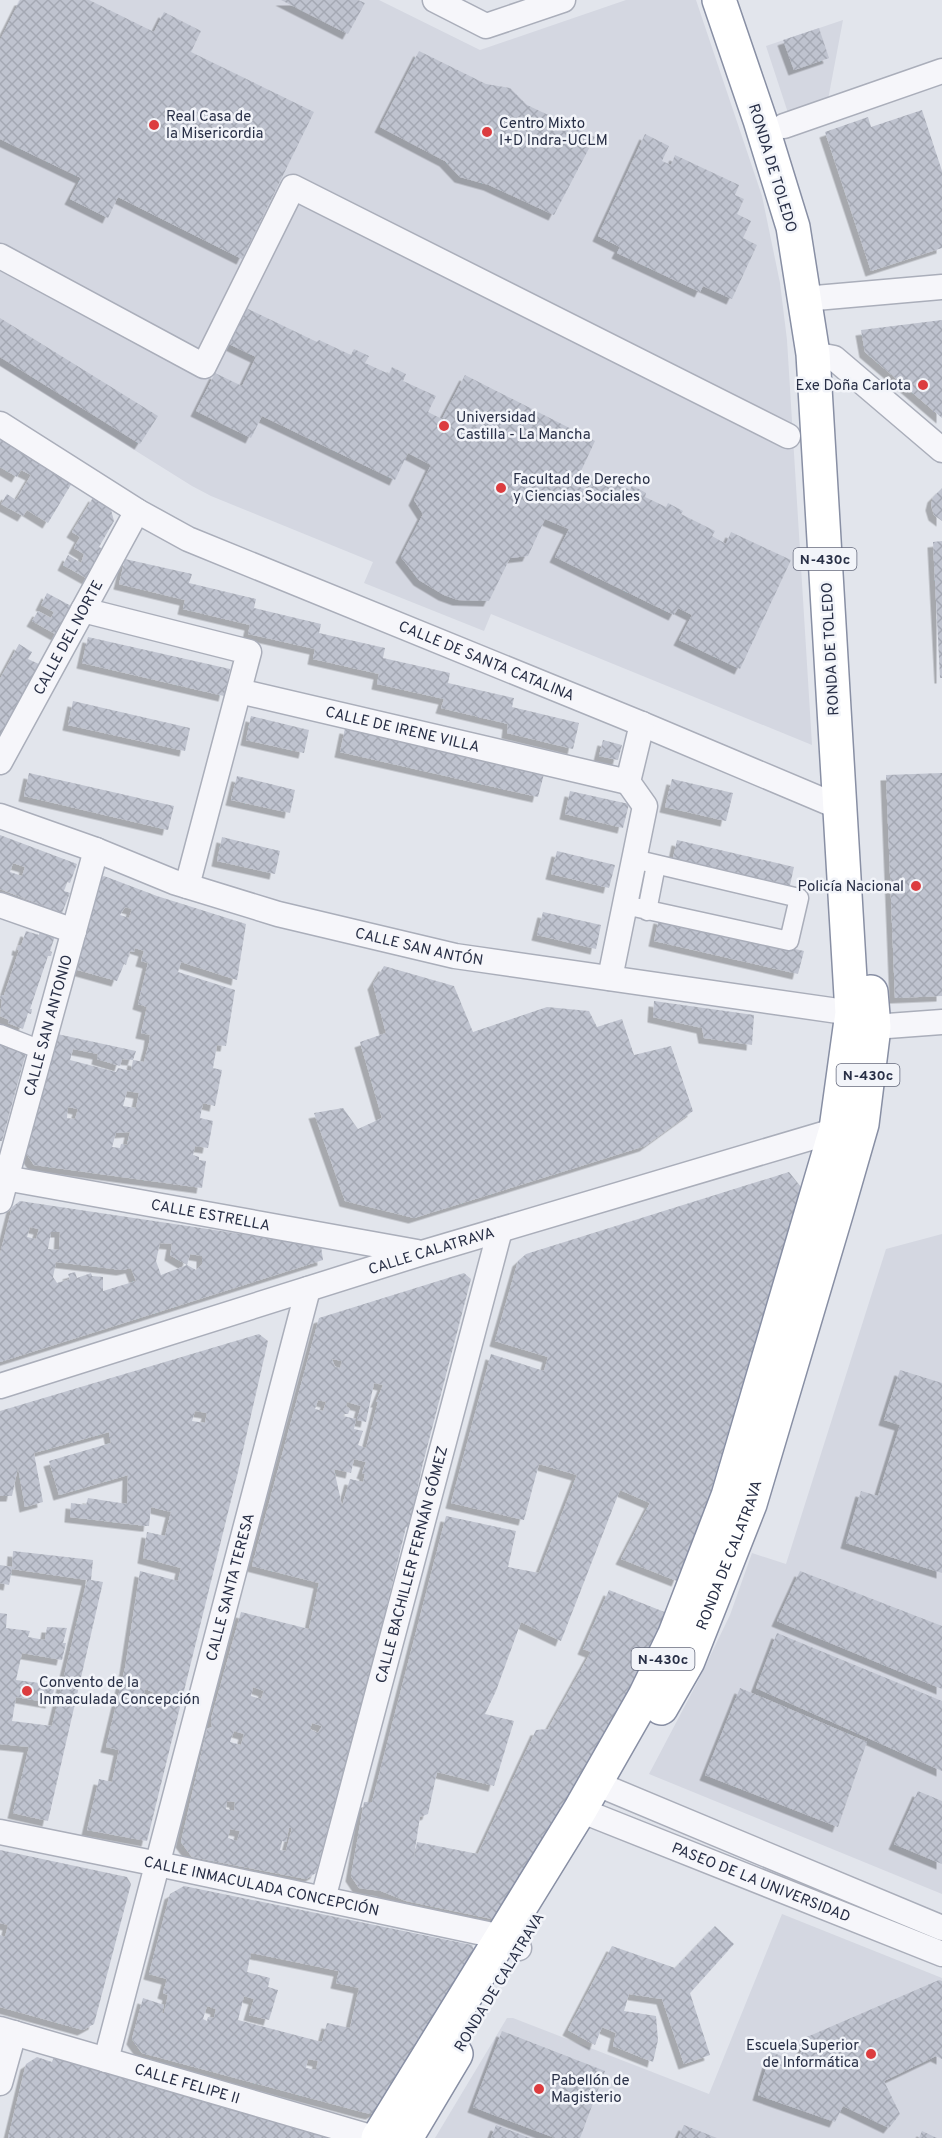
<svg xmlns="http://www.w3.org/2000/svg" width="942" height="2138" viewBox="0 0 942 2138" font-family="Overpass,sans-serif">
	<defs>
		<pattern id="building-cross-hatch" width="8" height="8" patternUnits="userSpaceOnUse" patternTransform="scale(1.5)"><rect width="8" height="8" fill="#bfc3cf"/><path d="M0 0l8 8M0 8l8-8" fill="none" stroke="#a4a8b3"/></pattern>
		<filter id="shadow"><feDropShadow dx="-5.5" dy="5.5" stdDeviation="0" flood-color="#0004"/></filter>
	</defs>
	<rect width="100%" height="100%" fill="#e2e5ec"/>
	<!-- built -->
	<path fill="#d4d7e1" d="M19 0H379L480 50 626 0H696L762 196 780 283 787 340 812 745 491 614 484 631 364 583 373 562 211 496 192 486 0 366V39Z
		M843 20 827 105 790 119 766 46Z
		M942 1234V1894L649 1774 698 1681 730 1615 752 1553 786 1564 886 1249Z
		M782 1914 942 1978V2138H435L507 2018H513L709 2094Z"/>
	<!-- building -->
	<path fill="url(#building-cross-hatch)" fill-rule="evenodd" filter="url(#shadow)" d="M20 0H89L154 32 164 12 201 31 191 52 314 112 242 259 118 197 108 218 70 199 81 178 0 139V40Z
		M281 0H358L365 3 348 34Z
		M819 28 829 58 794 70 783 40Z
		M419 51 486 84 510 88 527 105 595 137 554 215 489 185 460 177 445 161 380 127Z
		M922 110 942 171V248L871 271 825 132 868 117 871 127Z
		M645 134 669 146 662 161 671 165 675 155 739 185 735 195 744 199 737 214 751 221 743 238 757 245 732 299 703 286 700 292 617 253 620 247 598 236Z
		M246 308 317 342 319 340 351 355 354 349 369 356 365 363 389 374 392 367 406 374 403 381 436 396 428 412 442 419 465 375 595 441 575 484 587 491 596 473 630 490 632 485 646 493 645 497 666 507 668 503 683 511 681 514 715 531 712 536 726 544 731 532 791 560 740 669 679 640 692 615 678 608 674 615 555 557 569 529 545 519 528 556 510 558 489 601 458 600 444 595 419 580 401 557 423 514 414 500 431 465 408 453 395 480 262 416 251 438 196 411 215 373 242 386 256 357 229 344Z
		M0 318 158 416 140 444 0 357Z
		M942 320V418L865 352 861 330Z
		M0 438 72 483 48 523 27 510 23 516 1 504 7 494 16 500 31 475 21 470 17 477 0 467Z
		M942 488V521L934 515 931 505 933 497Z
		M94 496 110 506 114 521 99 547 105 550 88 579 63 565 68 555 81 563 84 554 74 548 80 537 72 532Z
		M942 541V678H940L933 542Z
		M125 559 192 574 189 583 256 599 254 608 321 624 319 633 385 648 383 658 450 673 448 683 514 698 512 707 579 723 573 749 507 733 508 724 441 708 444 699 377 684 379 674 313 659 315 649 248 634 250 625 183 609 185 600 119 584Z
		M47 593 73 607 57 635 32 621 38 611 51 618 54 612 41 605Z
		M88 637 230 669 224 696 82 663Z
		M19 644 32 652 28 659 41 665 0 738V679Z
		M73 701 190 728 185 751 68 725Z
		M251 716 309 730 304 753 246 740Z
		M345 728 544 774 538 797 340 752Z
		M603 740 622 745 618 760 599 756Z
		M29 773 174 806 168 830 24 796Z
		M942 773V996L895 998 886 775Z
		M237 776 295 790 290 813 231 800Z
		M672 779 733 793 726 821 665 807Z
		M570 791 629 804 623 828 565 814Z
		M0 835 77 864 70 883 67 882 64 891 70 893 62 913 0 889ZM13 863 25 867 22 876 10 872Z
		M222 837 280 851 275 874 217 861Z
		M677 840 794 867 789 890 672 863Z
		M557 851 615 865 609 888 551 874Z
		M104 876 157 896 246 924 237 980 181 962 178 972 235 990 226 1046 217 1045 213 1068 222 1070 215 1106 203 1103 200 1118 213 1121 208 1148 195 1146 193 1155 199 1157V1160L206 1161 202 1188 34 1165 26 1153 57 1034 136 1051 133 1060 122 1059 120 1066 97 1059 98 1054 73 1049 70 1060 116 1072 118 1068 131 1071 133 1060 144 1062 149 1043 150 1035 141 1033 147 1007 138 1004 148 963 141 961 144 951 135 948 134 952 130 951 126 965 124 964 117 981 74 969 98 879ZM125 907 132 909 129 918 120 915ZM127 1091 139 1093 136 1108 123 1106ZM68 1107 78 1109 75 1119 67 1118ZM130 1132 127 1145 121 1144 120 1148 112 1147 116 1133Z
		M543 912 601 925 596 949 537 935Z
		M659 918 804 951 798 974 654 941Z
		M26 931 39 935 40 931 55 936 50 951 52 952 51 956H48L30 1009H32L31 1014 28 1013 23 1029 8 1023 9 1020 0 1016 2 1000 0 998 1 995H4L19 950H17L18 945 21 946Z
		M384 966 454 986 473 1032 547 1007 589 1011 597 1027 622 1019 634 1055 671 1046 693 1111 645 1146 414 1218 345 1201 314 1113 343 1108 358 1129 382 1118 360 1042 386 1033 373 984Z
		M654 1001 754 1015 752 1045 704 1038 702 1028 653 1017Z
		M0 1039 27 1049 2 1141H0Z
		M789 1172 801 1187 702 1521 677 1581 621 1559 650 1503 620 1490 561 1641 521 1622 496 1691 485 1714 514 1721 494 1786 437 1772 428 1814 420 1817 412 1868 417 1842 478 1854 536 1730 548 1729 591 1652 583 1649 609 1590 667 1613 642 1670 505 1913 492 1919 406 1901 381 1891 359 1888 351 1876 364 1802H372L446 1516 516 1531 508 1567 539 1573 577 1475 539 1464 524 1520 451 1503 491 1354 544 1371 548 1357 495 1341 518 1261 526 1254Z
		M20 1201 321 1246 323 1260 0 1362V1254L12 1207ZM30 1227 39 1229 36 1239 27 1237ZM51 1232H60L59 1250 48 1249ZM160 1243 172 1244 170 1255 187 1265 190 1254 202 1256V1264L196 1270 187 1265 161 1275 156 1261ZM56 1262 122 1270 131 1268 136 1281 103 1291V1277L92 1276 91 1273 77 1278 75 1272 68 1274 70 1279 57 1283 53 1277Z
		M464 1273 471 1279 423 1463 409 1528 406 1527 375 1655 316 1873 306 1879 192 1857 181 1842 207 1729 212 1727 211 1719 241 1612 309 1629 319 1583 252 1566 319 1318ZM332 1359 342 1361 340 1368 335 1367ZM374 1383 383 1385 376 1402H378L366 1448 358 1445 363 1431 354 1429 356 1419 343 1416 344 1414H348L350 1409 346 1406 347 1402 361 1406 357 1420 366 1422ZM318 1400 326 1402 323 1411 315 1409ZM354 1459 366 1462 362 1473 365 1474 363 1482 350 1479 342 1506 334 1469 351 1473ZM253 1687 264 1691 261 1699 251 1696ZM312 1723 322 1726 318 1733 310 1729ZM234 1731 244 1734 241 1745 230 1742ZM227 1801 235 1802 234 1811 226 1809ZM289 1828H292L286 1851 280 1850 282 1841 286 1842ZM230 1829 240 1831 237 1841 228 1838Z
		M259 1334 268 1341 238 1472 147 1841 87 1830 99 1779 112 1782 119 1750 106 1747 125 1668 140 1571 178 1581 181 1568 143 1558 147 1532 165 1536 171 1512 151 1507 149 1526H146L70 1517 71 1503 86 1505 88 1498 127 1504 128 1475 59 1495 49 1461 111 1443 109 1432 34 1453 43 1502 25 1507 18 1467 12 1496H0V1411ZM195 1411 207 1413 205 1423 192 1421ZM145 1689 153 1692 148 1708 141 1706Z
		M900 1370 942 1383V1573L846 1543 861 1491 878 1496 900 1425 884 1420Z
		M13 1551 93 1560 91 1580 103 1582 48 1821 13 1813 29 1747 0 1744V1613L7 1614 6 1628 30 1631 28 1637 45 1640 47 1627 67 1628 63 1643H66L62 1660 22 1653 16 1680 55 1685 51 1703 16 1697 12 1721 52 1726 87 1580 12 1569 9 1585 0 1583V1565L12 1567Z
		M800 1571 942 1626V1689L777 1621Z
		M777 1633 942 1701V1771L756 1688Z
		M740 1688 867 1742 838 1827 705 1775Z
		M918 1791 942 1801V1864L894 1844Z
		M0 1850 127 1877 131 1884 94 2024 83 2030 0 2007V1935L5 1937 8 1925 0 1923Z
		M184 1886 472 1945 475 1952 382 2108 371 2114 362 2112 142 2053 132 2039 143 1998 164 2005 162 2013H164L168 1995 163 1993 167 1979 149 1974 170 1894ZM251 1953 339 1971 336 1983 359 1988 350 2028 327 2023 322 2042 238 2020 244 1996 254 1999 249 2015 269 2020 278 1990 268 1987 270 1978 247 1972ZM207 2006 216 2009 214 2018 208 2017 207 2021 203 2019ZM308 2059 318 2061 316 2070 306 2068Z
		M715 1926 734 1944 690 1993 710 2055 684 2064 662 1999 629 1994 624 2011 656 2016 658 2040 653 2062 613 2046 616 2033 602 2027 595 2045 568 2030 612 1946 675 1968Z
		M939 1980 942 1981V2059L936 2056 884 2081 900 2114 889 2128 843 2106 835 2122 758 2095 771 2052 797 2062 807 2037Z
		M502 2031 605 2071 580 2138H555L473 2107Z
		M37 2057 52 2062 54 2057 349 2138H8L26 2064Z
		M496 2125 530 2138H491Z
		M684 2125 717 2138H678Z
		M922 2131 937 2138H919Z"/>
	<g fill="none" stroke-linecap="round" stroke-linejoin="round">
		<defs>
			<path id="pedestrian" d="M625 905 789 941 799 898 634 859
				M647 911 656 865
				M0 1034 41 1050"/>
			<g id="minor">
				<path d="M435 0 486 26 563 0"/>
				<path d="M784 126 942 71"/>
				<path d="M0 256 204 366 293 187 788 436"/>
				<path d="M804 299 942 287"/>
				<path d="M813 354 834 358 942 450"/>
				<path id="s1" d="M0 424 137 511 188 539 642 724 839 807"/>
				<path d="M83 610 249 652 187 886"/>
				<path id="s2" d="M239 691 628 782"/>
				<path id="s3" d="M0 762 137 511"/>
				<path id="s4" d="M0 816 96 850 174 882 278 914 455 956 852 1013 874 1027 942 1022"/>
				<path d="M0 905 74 931"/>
				<path d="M610 978 645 806 628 782 642 724"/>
				<path id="s5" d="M0 1177 417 1252"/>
				<path id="s6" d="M0 1201 96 850"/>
				<path id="s7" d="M0 1386 422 1253 847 1127"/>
				<path d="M595 1783 942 1928"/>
				<path id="s8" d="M580 1810 942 1954"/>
				<path id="s9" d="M0 1832 158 1864 502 1937 519 1948"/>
				<path id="s10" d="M323 1899 500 1230"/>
				<path id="s11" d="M0 2029 374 2138"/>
				<path id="s12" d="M106 2060 308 1289"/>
				<path d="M0 2083 14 2033"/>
			</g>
			<g id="trunk">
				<path id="s13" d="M661 1708 688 1661 750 1504 837 1211 862 1124 874 1027 871 992"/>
				<path d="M378 2138 580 1810 645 1696 675 1634 728 1496 836 1129 852 1013 813 354 793 227 760 120 719 0"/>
				<path d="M406 2138 456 2054"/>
			</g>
		</defs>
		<!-- pedestrian casing -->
		<use href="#pedestrian" stroke="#aaaeba" stroke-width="21"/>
		<!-- minor casing -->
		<use href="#minor" stroke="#aaaeba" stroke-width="27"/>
		<!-- trunk casing -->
		<use href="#trunk" stroke="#888fa4" stroke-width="36"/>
		<!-- pedestrian -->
		<use href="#pedestrian" stroke="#f6f6fa" stroke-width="18"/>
		<!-- minor -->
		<use href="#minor" stroke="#f6f6fa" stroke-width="24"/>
		<!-- trunk -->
		<use href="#trunk" stroke="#fff" stroke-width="33"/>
	</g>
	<!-- markers -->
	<g fill="#dc3c3f" stroke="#f2f4f9" stroke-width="2">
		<circle cx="154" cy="125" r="6"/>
		<circle cx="487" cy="132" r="6"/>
		<circle cx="923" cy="385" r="6"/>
		<circle cx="444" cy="426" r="6"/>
		<circle cx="501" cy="488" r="6"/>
		<circle cx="916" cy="886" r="6"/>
		<circle cx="27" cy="1691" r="6"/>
		<circle cx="871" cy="2054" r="6"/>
		<circle cx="539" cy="2089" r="6"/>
	</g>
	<g text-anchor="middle" stroke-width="5" stroke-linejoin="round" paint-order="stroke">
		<!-- shield labels -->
		<g fill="#f2f4f9" stroke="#656a7c" stroke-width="1.5">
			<rect x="793.5" y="548" width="63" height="22" rx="4.5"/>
			<rect x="836.5" y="1064" width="63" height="22" rx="4.5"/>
			<rect x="631.5" y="1648" width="63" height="22" rx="4.5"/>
		</g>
		<g font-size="14" font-weight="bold" fill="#282f46">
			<text x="825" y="564">N-430c</text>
			<text x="868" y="1080">N-430c</text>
			<text x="663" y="1664">N-430c</text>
		</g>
		<!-- poi labels -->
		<g font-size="15" fill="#282f46" stroke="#f2f4f9" text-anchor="start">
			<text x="166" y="121">Real Casa de<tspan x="166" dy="17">la Misericordia</tspan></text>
			<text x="499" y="128">Centro Mixto<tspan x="499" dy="17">I+D Indra-UCLM</tspan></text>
			<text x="911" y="390" text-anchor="end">Exe Doña Carlota</text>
			<text x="456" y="422">Universidad<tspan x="456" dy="17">Castilla - La Mancha</tspan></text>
			<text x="513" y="484">Facultad de Derecho<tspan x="513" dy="17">y Ciencias Sociales</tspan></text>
			<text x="904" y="891" text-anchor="end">Policía Nacional</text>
			<text x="39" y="1687">Convento de la<tspan x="39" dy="17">Inmaculada Concepción</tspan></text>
			<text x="859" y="2050" text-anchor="end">Escuela Superior<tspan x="859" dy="17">de Informática</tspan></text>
			<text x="551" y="2085">Pabellón de<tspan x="551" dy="17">Magisterio</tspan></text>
		</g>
		<!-- street labels -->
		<g font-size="15" fill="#282f46" stroke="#f2f4f9">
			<text transform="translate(773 168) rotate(73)" y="5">RONDA DE TOLEDO</text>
			<text dy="5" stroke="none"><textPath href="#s3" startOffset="142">CALLE DEL NORTE</textPath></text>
			<text transform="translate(830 649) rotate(-93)" y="5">RONDA DE TOLEDO</text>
			<text dy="5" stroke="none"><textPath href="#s1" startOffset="543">CALLE DE SANTA CATALINA</textPath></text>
			<text dy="5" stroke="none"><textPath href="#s2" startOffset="168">CALLE DE IRENE VILLA</textPath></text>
			<text dy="5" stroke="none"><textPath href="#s4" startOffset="440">CALLE SAN ANTÓN</textPath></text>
			<text dy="5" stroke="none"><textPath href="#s6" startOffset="182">CALLE SAN ANTONIO</textPath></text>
			<text dy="5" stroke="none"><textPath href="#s5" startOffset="214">CALLE ESTRELLA</textPath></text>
			<text dy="5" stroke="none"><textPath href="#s7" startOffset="452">CALLE CALATRAVA</textPath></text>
			<text dy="5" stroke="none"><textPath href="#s13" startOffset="168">RONDA DE CALATRAVA</textPath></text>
			<text dy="5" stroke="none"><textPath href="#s10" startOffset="346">CALLE BACHILLER FERNÁN GÓMEZ</textPath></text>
			<text dy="5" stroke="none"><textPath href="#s12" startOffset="489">CALLE SANTA TERESA</textPath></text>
			<text dy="5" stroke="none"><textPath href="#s8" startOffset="195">PASEO DE LA UNIVERSIDAD</textPath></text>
			<text dy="5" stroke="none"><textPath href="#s9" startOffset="267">CALLE INMACULADA CONCEPCIÓN</textPath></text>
			<text transform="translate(499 1982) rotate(-59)" y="5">RONDA DE CALATRAVA</text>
			<text dy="5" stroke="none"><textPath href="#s11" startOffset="195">CALLE FELIPE II</textPath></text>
		</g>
	</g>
</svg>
